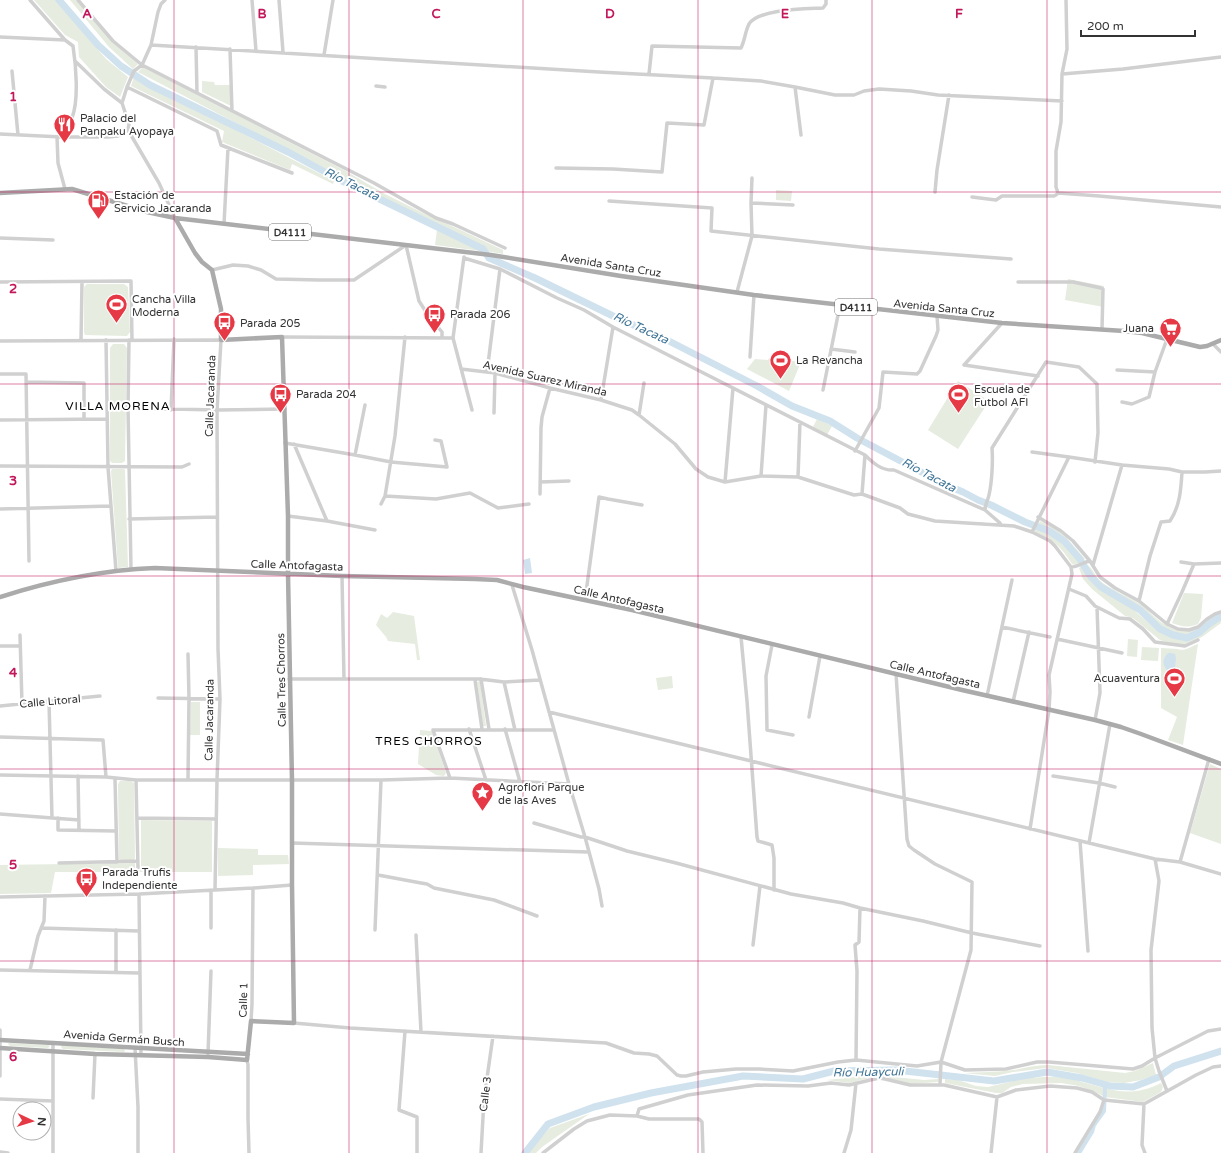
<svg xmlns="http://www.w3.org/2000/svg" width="1221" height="1153" viewBox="0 0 1221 1153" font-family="'Varela Round',sans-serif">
	<rect width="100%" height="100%" fill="#fff"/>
	<!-- green -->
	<path fill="#e6ecdf" d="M34 0H56L106 59 128 77 120 97 106 87 79 57 78 42 65 35Z
		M70 0H76L111 41 138 64 133 69 109 47Z
		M143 67 344 170 385 194 435 219 452 226 503 250V254L486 251 485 248 290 151 138 72Z
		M134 77 168 97 228 126 334 181 333 184 292 164 290 170 222 142 224 131 131 86Z
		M202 81 214 82 215 85H231V106L202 92Z
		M776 190 792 191 791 201 776 200Z
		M437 230 481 251 435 245Z
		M1068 279 1104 286V307L1065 300Z
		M87 284H124L128 287 130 332 127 336 85 335 84 332V287Z
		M113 344H124L127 348 125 461 122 463H112L110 461V348Z
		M769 358 801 362 789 391 747 369 755 359 768 360Z
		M958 381 989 401 958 449 928 430Z
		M817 419 832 426 827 435 813 427Z
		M112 469H124L125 470 128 567 118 568 111 471Z
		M1040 521 1056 529 1066 537 1085 559 1082 561C1068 543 1060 533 1038 525Z
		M1036 528C1056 536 1068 545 1079 563L1075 565 1072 564C1060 545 1053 540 1033 531Z
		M1084 564H1086C1093 568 1095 576 1100 581 1112 590 1127 596 1140 604 1149 610 1155 619 1164 624 1170 628 1181 631 1188 630 1201 629 1209 617 1221 613V616C1208 620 1200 634 1187 635 1184 635 1180 634 1177 633 1158 629 1154 617 1139 608 1128 600 1113 595 1102 586 1095 580 1090 572 1084 564Z
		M1082 566 1089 577 1100 588 1127 604 1159 632 1171 637 1185 641 1201 634 1218 620 1221 619V623L1202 637 1184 645 1171 644 1160 640 1133 618 1125 616 1092 589 1083 579 1079 568Z
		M1184 593 1203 594 1201 618 1198 624C1187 628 1183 627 1172 623Z
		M393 612 414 616 420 660H417L415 644 388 641 386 637 376 625 381 614 387 618Z
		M1128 639 1138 640 1137 657 1127 656Z
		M1198 644 1183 745 1168 740 1177 717 1161 708V648L1178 649C1184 652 1192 646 1198 644Z
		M1142 647 1159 648 1158 661 1141 660Z
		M672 676 673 688 658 690 656 678Z
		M480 681 486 726H483L477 682Z
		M191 702H200V735H190Z
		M420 730 432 731 446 773 444 776 436 775 418 764Z
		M1210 764 1221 769V844L1190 833Z
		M120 781H130L134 783 135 858 134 860H121L119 859 118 784Z
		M141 820 212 821V872H55L51 893 0 894V865L135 863V870H141Z
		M218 848 258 849V855H288L289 864 253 865V875L218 876Z
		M92 873V889H82V874Z
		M9 1043 48 1045 50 1046 48 1048 10 1046 8 1044Z
		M62 1045 124 1049 125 1051 124 1052 63 1049 61 1047Z
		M1153 1063 1156 1075 1141 1080 1124 1083 1107 1082 1077 1073 1046 1068 1013 1072 995 1076 964 1073C980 1072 997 1072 1014 1070 1025 1068 1036 1065 1048 1065L1125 1073 1135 1071Z
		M874 1075 924 1080 939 1079 938 1082 910 1084 878 1076 849 1083 827 1080Z
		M1045 1077C1053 1077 1062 1077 1070 1079 1104 1086 1126 1101 1161 1083L1163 1087 1161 1092 1143 1102 1105 1097 1095 1092 1079 1086 1061 1083 1023 1084 1011 1087 1002 1093H996L945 1083V1079L958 1080 976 1086 988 1087 1027 1078Z
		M589 1114 542 1147 536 1153H529L542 1136 550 1128Z"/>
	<!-- water -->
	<path fill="#cfe2ee" d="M530 558 532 573 525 574 523 560Z
		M1168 653H1171L1175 654 1176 659 1175 667 1168 671 1166 669C1162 663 1163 658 1168 653Z"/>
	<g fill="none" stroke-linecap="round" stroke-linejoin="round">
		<!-- canal -->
		<path stroke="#cfe2ee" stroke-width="4" d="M1079 1153 1092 1132 1094 1125 1104 1111 1105 1089 1104 1084"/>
		<!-- river -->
		<path stroke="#cfe2ee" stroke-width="7" d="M59 0 98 45 121 66 150 85 288 152 336 178 483 249 489 258 535 278 613 316 663 338 757 386 792 406 830 421 857 438 946 485 963 492 978 500 991 505 1025 522 1049 531 1064 541 1079 558 1091 577 1101 587 1140 610 1160 629 1173 635 1187 638 1200 632 1209 624 1218 618 1221 617
			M525 1153 548 1124 594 1107 651 1093 743 1076 803 1079 834 1071 896 1070 994 1081 1047 1072 1082 1078 1110 1086 1133 1087 1159 1077 1174 1066 1221 1051"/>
		<!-- minor -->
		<path stroke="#d0d0d0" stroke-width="3.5" d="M30 0 65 40 73 46C76 65 79 100 72 118 69 125 65 131 62 137
			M78 0 113 41 142 65 374 183 436 218 453 224 505 248
			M252 0 256 51
			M279 0 283 52
			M0 37 65 40
			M151 45 599 72 713 78 761 81 795 87 835 95H854L864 91 879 89 911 91 938 95 1062 101
			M196 47 197 93
			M230 49 232 111
			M324 55 333 0
			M75 61 104 89 122 103 129 124 128 130 159 183 175 218
			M12 71 18 135
			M649 74 652 46 741 48C745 40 745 32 749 24 758 9 806 9 823 8L826 4V0
			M1062 74 1123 69 1221 57
			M376 86 385 87
			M127 87 217 131 221 145 292 173
			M795 87 801 135
			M122 103 127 87 134 71 142 65 151 45 158 12 161 4 165 0
			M0 134 62 137H108L118 136 128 130
			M57 137 58 163 65 189
			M556 168 613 169 662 172 667 123 704 125 713 78
			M935 192 937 170 949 95
			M1058 193 1056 187V151L1061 122 1062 74 1067 49 1066 0
			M972 197 996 200 1002 196H1054L1056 195 1058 193 1099 196 1221 207
			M609 201 712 208 711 231 879 249 1011 259
			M751 203 793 205
			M224 224 228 148
			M0 238 53 240
			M464 257 453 338 472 410
			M464 258 500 269 557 298 584 310 613 327 865 455C873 463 882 471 894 470L985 510 1000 523
			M212 270 233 265 248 266 261 270 276 279 319 280H354L406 245 419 301 428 315 442 332V338
			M0 282 131 281 132 340
			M1018 282H1073L1101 288 1103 289 1102 329
			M737 292 752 236 751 203 752 178
			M1002 323 964 365 1038 376
			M282 337 453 338
			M81 340 82 282
			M106 340 108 467 116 571
			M129 340 128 408 131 569
			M0 341 221 340 217 410 218 649 220 699 217 780 215 890
			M1213 344 1221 352
			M831 349 855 352
			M750 357 754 295
			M461 369 495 373 550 388 601 400 632 410 639 415 675 444 696 469 708 477 725 482 761 476 798 477 854 495 862 494 900 508 908 514 935 521 1014 526 1032 532 1050 541 1055 546 1071 567
			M1117 370 1155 372
			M487 372 500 269
			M0 374H26L29 561
			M26 382 84 383V419
			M823 390 840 305
			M601 400 613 327
			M1122 402 1132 404 1149 397 1155 372 1167 339
			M128 408 217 410 285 409
			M171 410 174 339
			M494 413 495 373
			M639 415 644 383
			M0 420 107 419
			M285 443 355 455 391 462 447 467 441 441 435 440
			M294 444 327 521
			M855 451 879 408 883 372 917 374 920 371 936 336 938 330 937 316
			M1032 452 1069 457
			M355 455 365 405
			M0 466 182 467 189 464
			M761 476 766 405
			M798 477 800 422
			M540 482 569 481
			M725 482 733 388
			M540 494 541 428 542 417 550 388
			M862 494 865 455
			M385 496 436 499 470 493 498 508 529 504
			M381 504 385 496 395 436 405 337
			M0 509 111 506
			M985 510C985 504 988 500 989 495 992 482 993 461 992 448L1046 362 1079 367 1097 384 1098 433 1095 462
			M288 516 327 521 375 530
			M1038 517 1061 531 1073 541 1090 561 1100 577 1115 588 1139 601 1167 624 1178 629 1189 630 1198 627 1207 619 1215 614 1221 612
			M129 519 217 517
			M1032 532 1069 457 1122 465 1169 469 1182 472H1205L1221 471
			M1181 562 1194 564 1221 563
			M1093 565 1122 465
			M342 576 344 679
			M512 585 532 650 569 784 585 837 599 889 602 906
			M1069 589 1086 596 1095 606 1119 618 1130 619 1143 629 1155 642 1185 646 1198 640
			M585 600 599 497 608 499 642 505
			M1139 601 1150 556 1161 522 1170 521C1180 506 1181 489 1182 472
			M1167 624 1182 592 1194 564
			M1002 627 1050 637
			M20 635 22 704
			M741 637 747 701 757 837 758 841 772 845 774 858V890
			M1057 639 1122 653
			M772 645 766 676 767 730 793 735
			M0 646H20
			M896 674 907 839 909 846 914 850 935 864 972 882 971 950 941 1062 940 1084
			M289 679H480L504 682 540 680
			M481 679 489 729
			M475 680 482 729
			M504 682 515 730
			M987 696 1012 580
			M158 698 220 699
			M49 701 52 818
			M1013 702 1029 632
			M0 706 100 696
			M549 712 1089 843 1155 859 1180 862 1221 874
			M809 717 820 656
			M1095 720 1100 693 1097 607
			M469 729 486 780
			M505 729 520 782
			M0 737 103 740 106 777
			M0 775 106 777 136 780H381L450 778 569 784
			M78 776 79 830
			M1053 776 1099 783 1115 787
			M450 778 433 730H554
			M115 779 117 862
			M188 779 189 699 188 654
			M136 780 138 868
			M0 814 79 820
			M58 818V830L116 831
			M137 818 216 819
			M534 823 581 837H585L627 851 676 863 791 894 843 903 860 908 923 921 972 933 1040 946
			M1030 829 1049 710 1050 692 1049 675 1072 574 1071 567C1078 567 1083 562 1090 561
			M1080 841 1088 951
			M292 843 588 852
			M1089 843 1110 724
			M1155 859 1159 881 1151 950 1152 1028 1155 1058 1159 1071 1167 1091
			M1180 862 1209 759
			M59 863 138 861
			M378 875 421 883 427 884 434 888 494 900 537 916
			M139 894 141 1055
			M0 897 139 894 253 888
			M41 928 139 931
			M211 928V890
			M375 930 381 780
			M416 935 421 1032
			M753 945 760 886
			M0 970 139 973
			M30 970 38 936 44 921 45 896
			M116 972V930
			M251 1021 252 1004 253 888 292 885
			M294 1023 350 1028 606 1043 634 1053 649 1054 657 1056 677 1075 681 1076H686L703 1072 736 1069H759L793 1071 838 1062 856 1060 917 1066 941 1062 965 1070 1006 1069 1037 1062H1049L1133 1069 1142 1066 1155 1058 1208 1031 1221 1029
			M0 1030V1076
			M405 1031 399 1110 417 1117V1153
			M135 1048 138 1107V1153
			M208 1054 211 971
			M247 1060 248 1065V1118L249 1153
			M856 1060 857 971 855 945 859 942 860 908
			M93 1098 95 1054
			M0 1099 53 1101
			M1144 1104 1142 1145 1145 1153
			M637 1116 639 1109 688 1095 757 1085 808 1086 831 1083 849 1085 879 1078 885 1079 910 1085H944L997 1097 1016 1090 1050 1086 1077 1088 1092 1092 1104 1100 1144 1104 1196 1075 1213 1067 1221 1066
			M0 1152 8 1153
			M53 1153V1043
			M481 1153 484 1099 493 1036
			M543 1153 574 1129 587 1121 610 1115 637 1116 649 1119H699L702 1122 703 1153
			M844 1153 851 1130 856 1083
			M991 1153 997 1097
			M1075 1153 1100 1112 1104 1100"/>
		<!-- major -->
		<path stroke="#ababab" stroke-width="4.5" d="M0 193 72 189 147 212 175 218 491 255 621 276 754 295 1002 323 1124 331 1142 333 1200 347 1207 346 1221 340
			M0 597C50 581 103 570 155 568L342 576 475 579 497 580 523 587 632 610 962 690 1095 720 1121 727 1141 734 1221 764
			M0 1040 248 1054
			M0 1048 95 1054 208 1057 247 1060 251 1021 294 1023 292 885V781L288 574V516L282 337 221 340V309L212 270 202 262 195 253 175 218"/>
	</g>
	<!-- grid -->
	<path fill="none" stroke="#c2185b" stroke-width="1" stroke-opacity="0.55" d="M174 0V1153M349 0V1153M523 0V1153M698 0V1153M872 0V1153M1047 0V1153M0 192H1221M0 384H1221M0 576H1221M0 769H1221M0 961H1221"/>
	<!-- icons -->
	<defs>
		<symbol id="restaurant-pin" viewBox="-11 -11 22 30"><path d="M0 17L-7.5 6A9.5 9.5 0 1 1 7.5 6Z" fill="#e63946" stroke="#fff"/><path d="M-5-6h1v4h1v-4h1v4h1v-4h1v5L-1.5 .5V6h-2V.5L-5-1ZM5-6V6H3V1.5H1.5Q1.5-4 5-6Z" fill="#fff"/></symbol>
		<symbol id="fuel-pin" viewBox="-11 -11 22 30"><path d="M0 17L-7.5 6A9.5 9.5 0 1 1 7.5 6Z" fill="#e63946" stroke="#fff"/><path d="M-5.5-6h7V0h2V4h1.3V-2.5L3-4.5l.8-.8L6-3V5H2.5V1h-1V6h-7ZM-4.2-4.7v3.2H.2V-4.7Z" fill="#fff"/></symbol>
		<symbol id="stadium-pin" viewBox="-11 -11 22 30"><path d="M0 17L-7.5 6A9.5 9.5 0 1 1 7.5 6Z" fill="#e63946" stroke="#fff"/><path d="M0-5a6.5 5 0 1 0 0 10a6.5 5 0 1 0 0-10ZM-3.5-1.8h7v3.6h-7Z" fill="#fff"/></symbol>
		<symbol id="bus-pin" viewBox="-11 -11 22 30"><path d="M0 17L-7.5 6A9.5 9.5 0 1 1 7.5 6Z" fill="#e63946" stroke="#fff"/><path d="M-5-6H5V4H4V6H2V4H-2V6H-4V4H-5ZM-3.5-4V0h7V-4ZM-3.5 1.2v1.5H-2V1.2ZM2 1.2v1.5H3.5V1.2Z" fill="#fff"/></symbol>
		<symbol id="supermarket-pin" viewBox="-11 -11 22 30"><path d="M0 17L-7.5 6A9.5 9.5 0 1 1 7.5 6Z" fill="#e63946" stroke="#fff"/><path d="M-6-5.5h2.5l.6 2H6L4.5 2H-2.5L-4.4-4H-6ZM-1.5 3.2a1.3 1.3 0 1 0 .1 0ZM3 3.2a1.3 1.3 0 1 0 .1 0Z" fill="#fff"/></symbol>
		<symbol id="sight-pin" viewBox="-11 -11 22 30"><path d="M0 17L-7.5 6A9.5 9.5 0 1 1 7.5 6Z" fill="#e63946" stroke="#fff"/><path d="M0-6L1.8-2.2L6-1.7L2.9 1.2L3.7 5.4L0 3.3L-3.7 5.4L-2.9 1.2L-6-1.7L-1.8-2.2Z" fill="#fff"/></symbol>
	</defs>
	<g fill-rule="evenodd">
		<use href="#restaurant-pin" x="52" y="112" width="25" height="34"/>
		<use href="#fuel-pin" x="86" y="188" width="25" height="34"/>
		<use href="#stadium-pin" x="104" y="292" width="25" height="34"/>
		<use href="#bus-pin" x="422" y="302" width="25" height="34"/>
		<use href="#bus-pin" x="212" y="310" width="25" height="34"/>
		<use href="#supermarket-pin" x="1158" y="316" width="25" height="34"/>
		<use href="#stadium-pin" x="768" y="348" width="25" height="34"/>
		<use href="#bus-pin" x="268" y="382" width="25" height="34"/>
		<use href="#stadium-pin" x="946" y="382" width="25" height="34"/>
		<use href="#stadium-pin" x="1162" y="666" width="25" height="34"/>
		<use href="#sight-pin" x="470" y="780" width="25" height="34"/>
		<use href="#bus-pin" x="74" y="866" width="25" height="34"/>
	</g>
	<g text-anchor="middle" stroke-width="4" stroke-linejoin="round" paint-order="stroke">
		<!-- shield labels -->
		<g fill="#fff" stroke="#707070" stroke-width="1">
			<rect x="269" y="224" width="42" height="16" rx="3"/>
			<rect x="835" y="299" width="42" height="16" rx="3"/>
		</g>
		<g font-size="10" font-weight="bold" fill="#333">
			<text x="290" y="236">D4111</text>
			<text x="856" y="311">D4111</text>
		</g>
		<!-- poi labels -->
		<g font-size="11" fill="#333" stroke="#fff" text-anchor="start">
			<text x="80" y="122">Palacio del<tspan x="80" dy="13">Panpaku Ayopaya</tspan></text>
			<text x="114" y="199">Estación de<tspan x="114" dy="13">Servicio Jacaranda</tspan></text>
			<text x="132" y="303">Cancha Villa<tspan x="132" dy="13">Moderna</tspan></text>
			<text x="450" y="318">Parada 206</text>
			<text x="240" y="327">Parada 205</text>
			<text x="1154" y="332" text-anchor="end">Juana</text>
			<text x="796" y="364">La Revancha</text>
			<text x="974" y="393">Escuela de<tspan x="974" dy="13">Futbol AFI</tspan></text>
			<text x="296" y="398">Parada 204</text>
			<text x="1160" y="682" text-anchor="end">Acuaventura</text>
			<text x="498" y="791">Agroflori Parque<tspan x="498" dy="13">de las Aves</tspan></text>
			<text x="102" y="876">Parada Trufis<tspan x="102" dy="13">Independiente</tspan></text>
		</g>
		<!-- street labels -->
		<g font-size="11" fill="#333" stroke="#fff">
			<text transform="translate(611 265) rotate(9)" y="4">Avenida Santa Cruz</text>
			<text transform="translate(944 308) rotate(6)" y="4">Avenida Santa Cruz</text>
			<text transform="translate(545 378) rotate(13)" y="4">Avenida Suarez Miranda</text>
			<text transform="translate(210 396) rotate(-88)" y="4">Calle Jacaranda</text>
			<text transform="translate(297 565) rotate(2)" y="4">Calle Antofagasta</text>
			<text transform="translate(619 599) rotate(13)" y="4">Calle Antofagasta</text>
			<text transform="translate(935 674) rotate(13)" y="4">Calle Antofagasta</text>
			<text transform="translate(281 680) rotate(-91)" y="4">Calle Tres Chorros</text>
			<text transform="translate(50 701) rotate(-5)" y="4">Calle Litoral</text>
			<text transform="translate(209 720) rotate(-89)" y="4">Calle Jacaranda</text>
			<text transform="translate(243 1000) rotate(-88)" y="4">Calle 1</text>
			<text transform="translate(124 1038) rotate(4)" y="4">Avenida Germán Busch</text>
			<text transform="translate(485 1094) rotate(-83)" y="4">Calle 3</text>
		</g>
		<!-- water labels -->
		<g font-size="12" font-style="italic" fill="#3f7597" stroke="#fff">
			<text transform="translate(352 184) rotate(26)" y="4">Río Tacata</text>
			<text transform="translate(641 328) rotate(25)" y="4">Río Tacata</text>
			<text transform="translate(929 475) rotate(28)" y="4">Río Tacata</text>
			<text transform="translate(868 1072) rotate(-1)" y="4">Río Huayculi</text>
		</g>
		<!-- neighbourhood labels -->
		<g font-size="12" letter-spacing="1" fill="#000" stroke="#fff">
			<text x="118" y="410">VILLA MORENA</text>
			<text x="429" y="745">TRES CHORROS</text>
		</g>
	</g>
	<g font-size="13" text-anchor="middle" font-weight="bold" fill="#c2185b" stroke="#fff" stroke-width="4" stroke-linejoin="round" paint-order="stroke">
		<text x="87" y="18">A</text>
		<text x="262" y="18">B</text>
		<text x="436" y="18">C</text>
		<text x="610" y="18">D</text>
		<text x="785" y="18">E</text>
		<text x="959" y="18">F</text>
		<text x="13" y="101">1</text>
		<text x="13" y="293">2</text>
		<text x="13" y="485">3</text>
		<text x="13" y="677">4</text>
		<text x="13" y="869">5</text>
		<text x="13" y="1061">6</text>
	</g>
	<!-- north arrow -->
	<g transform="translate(32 1121) rotate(94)"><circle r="19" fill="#ffffff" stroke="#adadad"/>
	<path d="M0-3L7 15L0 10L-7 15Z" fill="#e63946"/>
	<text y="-6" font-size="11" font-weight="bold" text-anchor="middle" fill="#333333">N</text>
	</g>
	<!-- scale -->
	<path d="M1081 30v6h114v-6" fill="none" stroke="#333333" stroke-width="2"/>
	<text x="1087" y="30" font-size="12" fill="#333333" stroke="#ffffff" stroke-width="3" paint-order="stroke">200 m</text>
</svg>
